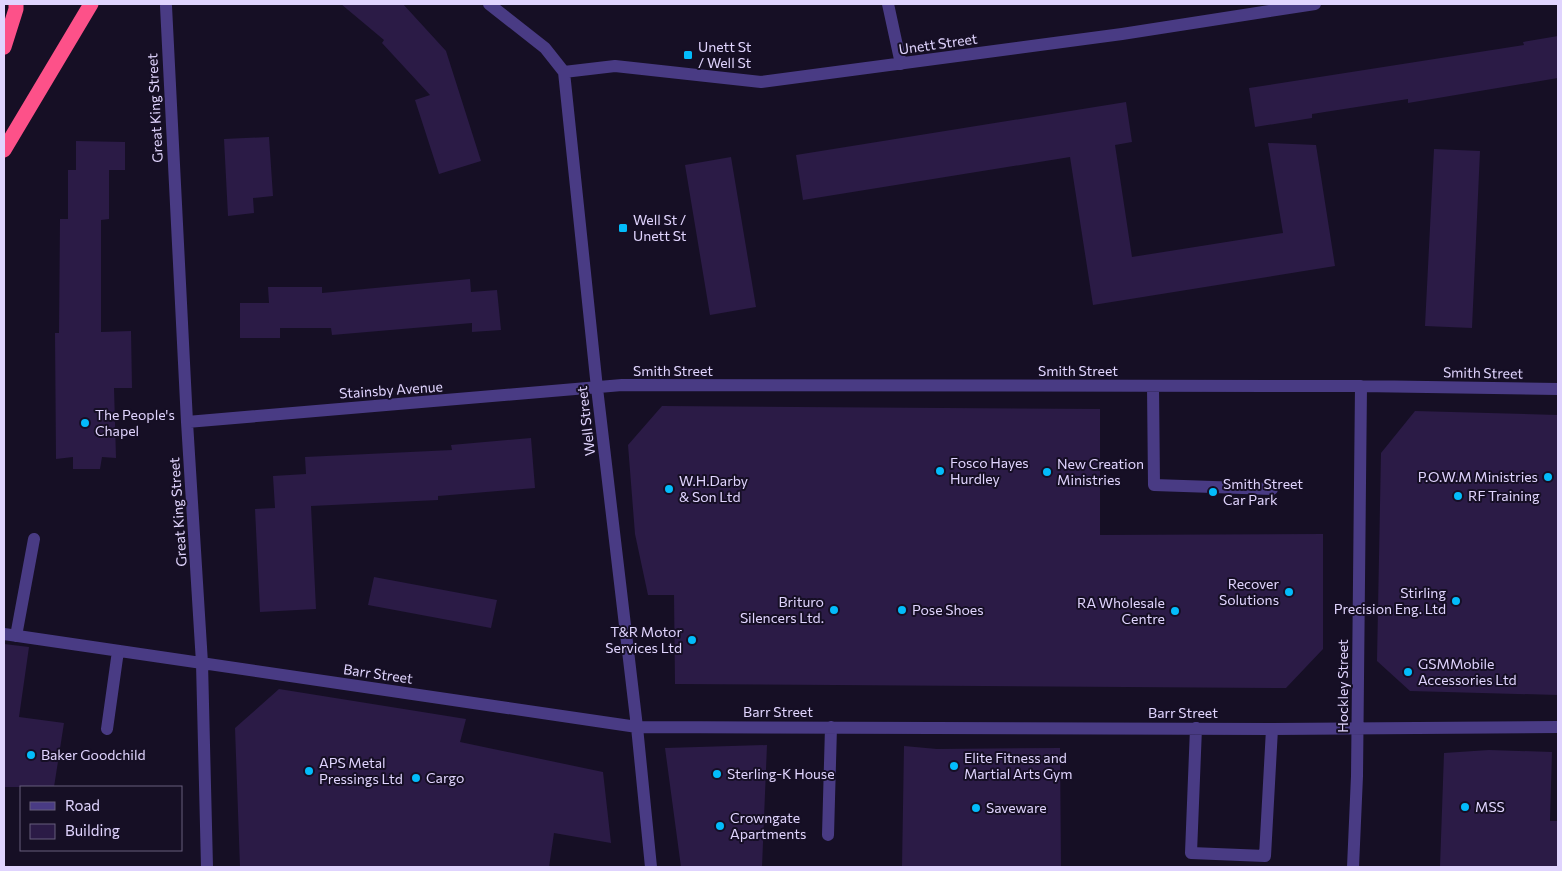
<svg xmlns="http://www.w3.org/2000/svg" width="1562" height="871" viewBox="0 0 1562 871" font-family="Commissioner,sans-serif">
	<rect width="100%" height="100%" fill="#160f25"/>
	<!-- building -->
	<path fill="#2b1b46" d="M341 4H403L446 51 481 161 439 174 415 100 430 95 382 43 384 40Z
		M1558 36V78L1408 103V99L1312 114V118L1255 127 1249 88 1524 45 1523 42Z
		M1126 102 1132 142 1115 145 1132 257 1283 233 1268 143 1316 145 1335 266 1093 305 1070 157 803 200 796 155Z
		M269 137 273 196 253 198 254 213 228 216 224 139Z
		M76 141 125 142V170H109V219L101 220V332L131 331 132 388H114L116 458 102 457 100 469H73V457L56 459 55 333H59L60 219H68V170H76Z
		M1434 149 1480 151 1472 328 1425 326Z
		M731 157 756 307 710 315 685 165Z
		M470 279 471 292 497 290 501 330 472 332V323L332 335 331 328H280V338H240V303H269L268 287H322V293Z
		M662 406 1100 409V535L1323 534V649L1286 688 675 684 674 595H648L635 534 628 445Z
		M1415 411 1558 415V695L1410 691 1377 661 1381 453Z
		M531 438 535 488 438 496V500L311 506 316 609 260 612 255 509 275 508 273 476 306 474 305 457 452 450 451 445Z
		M374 577 497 600 491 628 368 605Z
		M4 644 29 647 19 717 64 723 54 787H4Z
		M279 689 466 719 460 742 603 772 611 843 554 833 549 867H240L235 728Z
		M767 745 762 867H681L665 748Z
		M904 746 937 749 1060 748 1061 867H902Z
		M1489 750 1552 752 1550 821H1558V867H1440L1444 753Z"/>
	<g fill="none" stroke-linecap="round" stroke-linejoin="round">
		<!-- minor -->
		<path stroke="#493b84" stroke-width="12" d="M489 4 545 48 564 72 597 388 637 727 651 867
			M888 4 901 64
			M166 6 187 422 202 663 207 867
			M564 72 615 66 761 82 1122 34 1315 4
			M1153 386 1154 485 1272 489
			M187 422 622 385 1361 386 1558 389
			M4 634 637 727 1272 729 1558 727
			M16 636 34 539
			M1196 728 1191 853 1265 856 1272 729
			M107 729 118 651
			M828 835 831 727
			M1353 867 1357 776 1361 386"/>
		<!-- highway -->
		<path stroke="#fd5189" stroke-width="15" d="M4 47 16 9V4
			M4 150 91 4"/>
	</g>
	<!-- markers -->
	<g fill="#03bcfb" stroke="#160f25" stroke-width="2">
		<rect x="683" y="50" width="10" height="10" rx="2.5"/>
		<rect x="618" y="223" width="10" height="10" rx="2.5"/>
		<circle cx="85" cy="423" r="5"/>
		<circle cx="940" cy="471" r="5"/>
		<circle cx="1047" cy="472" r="5"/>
		<circle cx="1548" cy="477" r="5"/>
		<circle cx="669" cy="489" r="5"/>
		<circle cx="1213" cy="492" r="5"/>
		<circle cx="1458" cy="496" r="5"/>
		<circle cx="1289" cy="592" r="5"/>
		<circle cx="1456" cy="601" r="5"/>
		<circle cx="834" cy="610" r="5"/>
		<circle cx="902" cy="610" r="5"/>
		<circle cx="1175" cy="611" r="5"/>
		<circle cx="692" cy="640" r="5"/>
		<circle cx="1408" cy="672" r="5"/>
		<circle cx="31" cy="755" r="5"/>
		<circle cx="954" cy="766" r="5"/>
		<circle cx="309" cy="771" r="5"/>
		<circle cx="717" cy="774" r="5"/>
		<circle cx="416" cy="778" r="5"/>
		<circle cx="1465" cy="807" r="5"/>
		<circle cx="976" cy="808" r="5"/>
		<circle cx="720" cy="826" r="5"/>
	</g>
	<g text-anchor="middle" stroke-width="4" stroke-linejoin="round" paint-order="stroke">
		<!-- street labels -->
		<g font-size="14" fill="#e0d4fe" stroke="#160f25">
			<text transform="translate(938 44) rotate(-8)" y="5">Unett Street</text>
			<text transform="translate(155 108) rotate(-93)" y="5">Great King Street</text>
			<text x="673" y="376">Smith Street</text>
			<text x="1078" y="376">Smith Street</text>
			<text transform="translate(1483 373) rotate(1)" y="5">Smith Street</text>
			<text transform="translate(391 390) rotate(-4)" y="5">Stainsby Avenue</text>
			<text transform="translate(586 421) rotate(-97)" y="5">Well Street</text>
			<text transform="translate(178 512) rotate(-94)" y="5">Great King Street</text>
			<text transform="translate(378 674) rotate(8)" y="5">Barr Street</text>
			<text transform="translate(1343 686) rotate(-90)" y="5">Hockley Street</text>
			<text x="778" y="717">Barr Street</text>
			<text x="1183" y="718">Barr Street</text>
		</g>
		<!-- poi labels -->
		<g font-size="14" fill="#e0d4fe" stroke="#160f25" text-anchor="start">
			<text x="698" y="52">Unett St<tspan x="698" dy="16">/ Well St</tspan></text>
			<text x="633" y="225">Well St /<tspan x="633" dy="16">Unett St</tspan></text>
			<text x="95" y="420">The People's<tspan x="95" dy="16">Chapel</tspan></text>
			<text x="950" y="468">Fosco Hayes<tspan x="950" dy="16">Hurdley</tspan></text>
			<text x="1057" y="469">New Creation<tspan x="1057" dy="16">Ministries</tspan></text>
			<text x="1538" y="482" text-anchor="end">P.O.W.M Ministries</text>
			<text x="679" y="486">W.H.Darby<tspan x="679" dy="16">&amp; Son Ltd</tspan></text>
			<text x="1223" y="489">Smith Street<tspan x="1223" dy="16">Car Park</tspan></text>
			<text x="1468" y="501">RF Training</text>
			<text x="1279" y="589" text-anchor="end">Recover<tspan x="1279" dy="16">Solutions</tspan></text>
			<text x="1446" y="598" text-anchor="end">Stirling<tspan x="1446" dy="16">Precision Eng. Ltd</tspan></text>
			<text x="824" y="607" text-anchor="end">Brituro<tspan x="824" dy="16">Silencers Ltd.</tspan></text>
			<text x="1165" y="608" text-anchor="end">RA Wholesale<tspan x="1165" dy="16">Centre</tspan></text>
			<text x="912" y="615">Pose Shoes</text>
			<text x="682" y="637" text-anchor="end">T&amp;R Motor<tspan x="682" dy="16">Services Ltd</tspan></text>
			<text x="1418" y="669">GSMMobile<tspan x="1418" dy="16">Accessories Ltd</tspan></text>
			<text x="41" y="760">Baker Goodchild</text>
			<text x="964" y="763">Elite Fitness and<tspan x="964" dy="16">Martial Arts Gym</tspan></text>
			<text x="319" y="768">APS Metal<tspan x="319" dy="16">Pressings Ltd</tspan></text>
			<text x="727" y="779">Sterling-K House</text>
			<text x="426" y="783">Cargo</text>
			<text x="1475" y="812">MSS</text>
			<text x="986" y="813">Saveware</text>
			<text x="730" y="823">Crowngate<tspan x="730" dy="16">Apartments</tspan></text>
		</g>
	</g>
	<!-- border -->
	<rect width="1562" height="871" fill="none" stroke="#e0d4fe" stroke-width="10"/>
	<!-- legend -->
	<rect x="20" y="786" width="162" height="65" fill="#160f25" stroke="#675e7c"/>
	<rect x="30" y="802" width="25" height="8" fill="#493b84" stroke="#675e7c"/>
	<text x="65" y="811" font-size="15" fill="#e0d4fe">Road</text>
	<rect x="30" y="824" width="25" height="15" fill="#2b1b46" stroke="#675e7c"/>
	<text x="65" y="836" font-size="15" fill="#e0d4fe">Building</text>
</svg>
